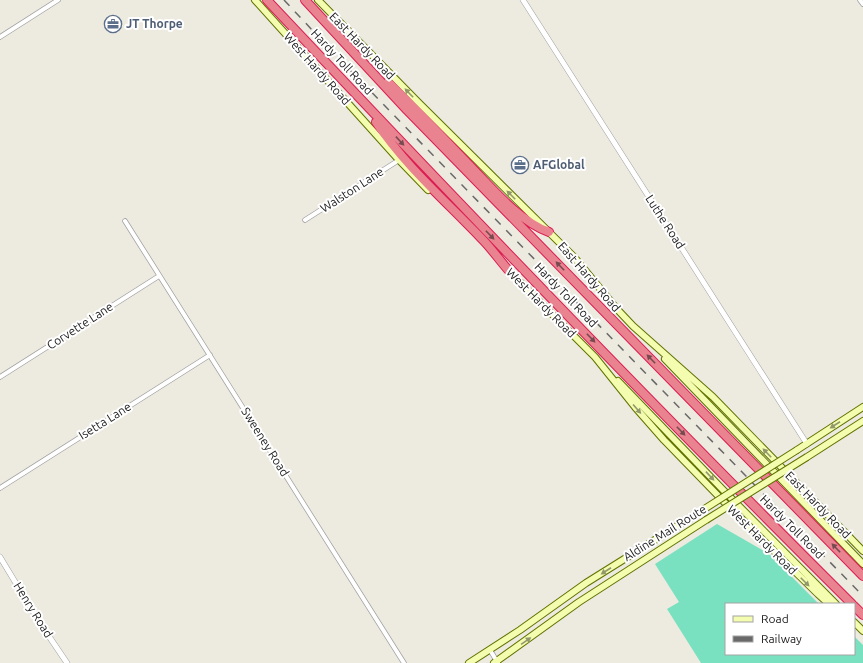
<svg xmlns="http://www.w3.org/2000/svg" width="863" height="663" viewBox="0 0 863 663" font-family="Ubuntu,sans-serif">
	<rect width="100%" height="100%" fill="#edeae0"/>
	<!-- pitch -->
	<path fill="#79e1bf" d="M717 524 769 554 819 604H726V654H854V636L863 645V663H701L667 609 679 602 655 564Z"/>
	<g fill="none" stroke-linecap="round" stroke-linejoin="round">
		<defs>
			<path id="minor" d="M860 0 863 4
				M0 37 58 0
				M305 220 399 160
				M125 221 404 663
				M0 377 159 276
				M0 488 210 355
				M490 650 498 663"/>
			<path id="tertiary" d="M523 0 807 444
				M0 557 40 623 67 663"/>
			<path id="secondary" d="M255 0 399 160 428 190
				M318 0 418 102 575 258 616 308 633 326 713 397 863 551
				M508 270 595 357 635 407 664 440 729 507 818 594 829 604
				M665 359 863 564
				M618 381 727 494 836 604
				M797 450 863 407
				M807 457 863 421
				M854 622 863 631
				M469 663 520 630 586 583 698 513
				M494 663 579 602 706 520"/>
			<path id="motorway" d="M267 0C459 204 653 406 852 604
				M305 0 407 110 863 576
				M388 82C417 110 445 140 474 170 494 191 521 222 549 232
				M376 122C405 166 446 201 482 239 492 249 500 261 510 272
				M854 606 863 615"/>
		</defs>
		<!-- minor casing -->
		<use href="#minor" stroke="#a2a2a2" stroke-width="5.5"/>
		<!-- tertiary casing -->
		<use href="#tertiary" stroke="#a2a2a2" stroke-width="6"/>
		<!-- secondary casing -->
		<use href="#secondary" stroke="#607301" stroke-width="8"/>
		<!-- motorway casing -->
		<use href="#motorway" stroke="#db1d52" stroke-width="10"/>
		<!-- minor -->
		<use href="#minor" stroke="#fff" stroke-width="4"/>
		<!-- tertiary -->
		<use href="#tertiary" stroke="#fff" stroke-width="5"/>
		<!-- secondary -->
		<use href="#secondary" stroke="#f3fcaf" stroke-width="6"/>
		<!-- motorway -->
		<use href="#motorway" stroke="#e98390" stroke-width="8"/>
		<!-- rail -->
		<path stroke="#696969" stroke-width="1.5" stroke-dasharray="8 8" stroke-linecap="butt" d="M284 0 344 64 863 596"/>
		<defs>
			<path id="secondary-bridge" d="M698 513 797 450
				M706 520 807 457"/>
		</defs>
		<!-- secondary-bridge casing -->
		<use href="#secondary-bridge" stroke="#607301" stroke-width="8" stroke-linecap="butt"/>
		<!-- secondary-bridge -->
		<use href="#secondary-bridge" stroke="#f3fcaf" stroke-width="6"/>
	</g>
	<!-- one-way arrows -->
	<defs><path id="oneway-solid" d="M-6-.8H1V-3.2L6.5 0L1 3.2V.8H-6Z"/></defs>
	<g fill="#92976c">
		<use href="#oneway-solid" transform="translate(409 93) rotate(-134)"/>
		<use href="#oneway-solid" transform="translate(511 195) rotate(-135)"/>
		<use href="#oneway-solid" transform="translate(637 409) rotate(49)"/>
		<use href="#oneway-solid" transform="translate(835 425) rotate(147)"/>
		<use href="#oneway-solid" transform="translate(767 453) rotate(-134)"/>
		<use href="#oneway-solid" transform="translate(710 476) rotate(47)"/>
		<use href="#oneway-solid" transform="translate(606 571) rotate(147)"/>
		<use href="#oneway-solid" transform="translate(805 582) rotate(45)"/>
		<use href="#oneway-solid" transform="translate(526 641) rotate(-35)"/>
	</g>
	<g fill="#784a50">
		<use href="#oneway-solid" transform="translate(400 141) rotate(47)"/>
		<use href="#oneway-solid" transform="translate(490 235) rotate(46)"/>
		<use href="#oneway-solid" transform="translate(560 266) rotate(-134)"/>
		<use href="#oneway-solid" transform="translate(591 338) rotate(46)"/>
		<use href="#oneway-solid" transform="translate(651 359) rotate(-134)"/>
		<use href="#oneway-solid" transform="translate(681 431) rotate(46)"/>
		<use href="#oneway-solid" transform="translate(836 548) rotate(-134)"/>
	</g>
	<!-- icons -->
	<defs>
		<symbol id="office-ring" viewBox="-11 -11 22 22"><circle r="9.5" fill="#fff" stroke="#5c6f8a" stroke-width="1.5"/><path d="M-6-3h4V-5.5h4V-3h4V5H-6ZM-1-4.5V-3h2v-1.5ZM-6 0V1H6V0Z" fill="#5c6f8a"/></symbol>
	</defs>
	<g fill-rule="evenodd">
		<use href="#office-ring" x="103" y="14" width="20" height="20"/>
		<use href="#office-ring" x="510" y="155" width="20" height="20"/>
	</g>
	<g text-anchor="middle" stroke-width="4" stroke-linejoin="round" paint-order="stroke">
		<!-- service labels -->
		<g font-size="12" font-weight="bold" fill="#4e5e75" stroke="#fff" text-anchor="start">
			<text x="126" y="28">JT Thorpe</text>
			<text x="533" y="169">AFGlobal</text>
		</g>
		<!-- street labels -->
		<g font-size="12" fill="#1b1b1b" stroke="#fff">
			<text transform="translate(362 46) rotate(46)" y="4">East Hardy Road</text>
			<text transform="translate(342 62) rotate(47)" y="4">Hardy Toll Road</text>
			<text transform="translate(317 69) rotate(48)" y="4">West Hardy Road</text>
			<text transform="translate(352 190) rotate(-33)" y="4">Walston Lane</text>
			<text transform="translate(665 222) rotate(57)" y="4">Luthe Road</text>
			<text transform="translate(589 277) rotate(49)" y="4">East Hardy Road</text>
			<text transform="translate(566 295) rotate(46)" y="4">Hardy Toll Road</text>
			<text transform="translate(541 303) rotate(45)" y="4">West Hardy Road</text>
			<text transform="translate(80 326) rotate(-33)" y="4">Corvette Lane</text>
			<text transform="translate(105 421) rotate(-32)" y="4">Isetta Lane</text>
			<text transform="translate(265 442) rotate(58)" y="4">Sweeney Road</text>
			<text transform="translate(818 505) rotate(46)" y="4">East Hardy Road</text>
			<text transform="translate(792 527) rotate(45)" y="4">Hardy Toll Road</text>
			<text transform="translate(665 533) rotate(-32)" y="4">Aldine Mail Route</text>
			<text transform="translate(762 540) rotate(45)" y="4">West Hardy Road</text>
			<text transform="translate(33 610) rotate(58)" y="4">Henry Road</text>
		</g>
	</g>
	<!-- legend -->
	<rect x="725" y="603" width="130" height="52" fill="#ffffff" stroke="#a4a4a4"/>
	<rect x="733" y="616" width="20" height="6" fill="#f3fcaf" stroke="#a4a4a4"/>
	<text x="761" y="623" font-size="12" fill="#1b1b1b">Road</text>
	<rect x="733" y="636" width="20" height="6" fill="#696969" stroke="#a4a4a4"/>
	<text x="761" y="643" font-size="12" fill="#1b1b1b">Railway</text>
</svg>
